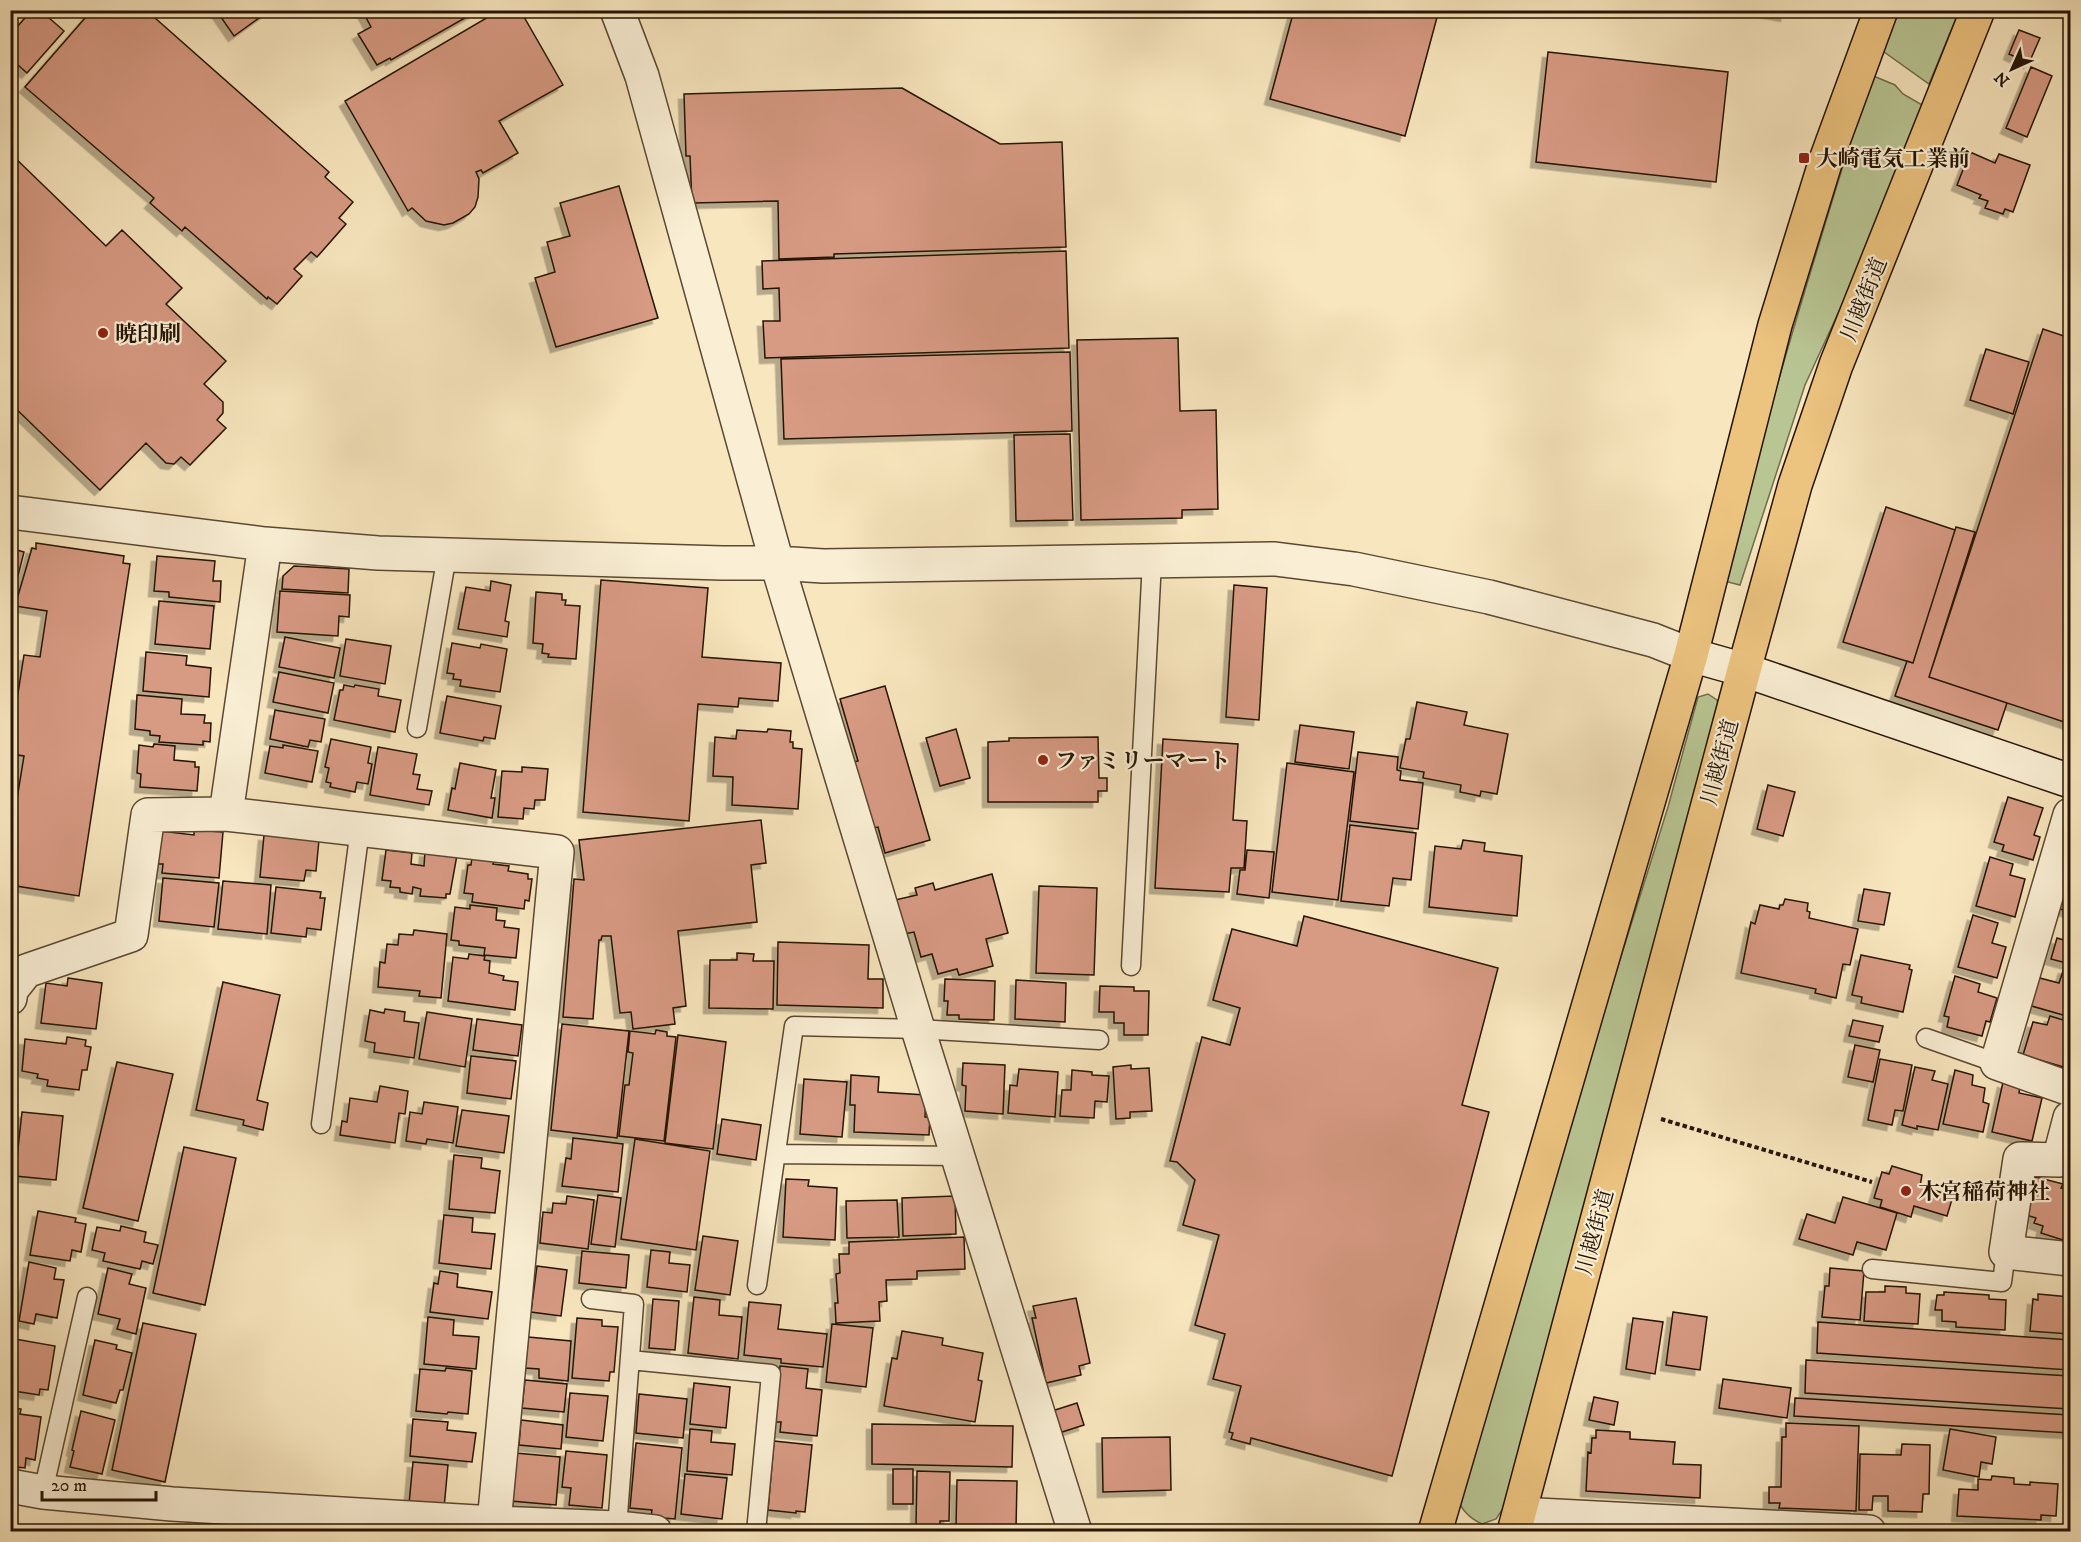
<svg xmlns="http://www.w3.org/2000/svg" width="2081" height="1542" viewBox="0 0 2081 1542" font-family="'IM FELL DW Pica','Noto Serif JP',serif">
	<defs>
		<filter id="shadow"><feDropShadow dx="-5.5" dy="5.5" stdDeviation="0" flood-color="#0004"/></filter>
	</defs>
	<rect width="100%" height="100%" fill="#f8e6be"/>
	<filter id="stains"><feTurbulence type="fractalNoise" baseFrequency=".00333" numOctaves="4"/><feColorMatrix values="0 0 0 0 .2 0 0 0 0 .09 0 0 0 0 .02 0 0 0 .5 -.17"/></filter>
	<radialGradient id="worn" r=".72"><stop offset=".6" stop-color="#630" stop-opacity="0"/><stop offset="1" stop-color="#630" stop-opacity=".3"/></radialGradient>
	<!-- green -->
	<path fill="#b9c694" stroke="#706d4c" stroke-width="1.5" d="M1896 11H1959L1929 84 1880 49Z
		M1871 75 1895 85 1903 94 1924 106 1870 244 1805 385 1740 585 1724 581C1767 410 1819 243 1871 75Z
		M1708 694 1717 700 1719 706 1508 1501 1496 1519 1482 1524C1469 1518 1461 1510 1457 1497L1586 1068 1668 807 1698 697Z"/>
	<!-- building -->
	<path fill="#d79a83" stroke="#261403" stroke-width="1.5" filter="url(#shadow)" d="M32 10H40L64 31 27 73 10 58V35Z
		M92 10H146L329 172 325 177 353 202 339 218 346 224 317 257 311 252 294 269 302 276 277 304 268 297 267 299 185 227 182 231 150 203 154 198 25 87Z
		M216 10H270L234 36Z
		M362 10H479L391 60 390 58 377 65 358 34 371 27Z
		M500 10H520L563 85 499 121 518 153 483 173 481 170 476 172 479 179 478 197 475 207 469 214 453 223 444 225 426 221 412 208 408 211 345 101Z
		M1294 10H1439L1405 136 1270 99Z
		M1753 10H1787L1786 16Z
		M2019 30 2040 38 2029 63 2009 54Z
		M1548 52 1728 72 1716 182 1536 162Z
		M2031 67 2052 76 2027 137 2006 128Z
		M902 88 1000 144 1062 142 1066 247 834 254V257L779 259 778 201 692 203 690 156H686L684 94Z
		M1970 152 1995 163 1999 154 2030 165 2013 212 2005 209 2003 214 1985 208 1988 201 1979 198 1981 195 1957 185Z
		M10 153 106 246 122 230 182 288 166 304 226 361 204 384 223 402V413L217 420 226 428 190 465 181 457 174 464 166 463 146 443 100 490 10 403Z
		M619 186 658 318 556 347 535 278 555 272 547 242 570 236 560 203Z
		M1066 251 1069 348 765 358 763 321H780L779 288 763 289 762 261Z
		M2043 329 2070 338V724L1929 677Z
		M1178 338 1180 411 1216 410 1218 509 1182 510V518L1081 520 1077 340Z
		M1986 349 2029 362 2013 414 1970 400Z
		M1070 352 1072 431 784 439 781 359Z
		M1070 434 1073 520 1016 521 1014 435Z
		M1886 507 1955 530 1913 663 1843 642Z
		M1956 527 1975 532 1929 677 2007 703 1998 730 1895 696 1907 661 1913 663Z
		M36 543 124 556 123 563 130 564 79 896 10 885V842L24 756 10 754V744L24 655 40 657 47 611 15 606 32 548 36 549Z
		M10 548 24 552 16 584 10 583Z
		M157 556 215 561 213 581H221L220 602 169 597V592L154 591Z
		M294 566 349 569 348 593 282 589 283 576Z
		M601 580 708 588 702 657 781 663 778 701 739 698 738 707 698 704 689 821 583 812Z
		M491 581 511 585 505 621 509 622 507 637 458 629 466 587 490 591Z
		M1234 585 1267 588 1259 720 1226 717Z
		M280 591 350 595 349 617 339 616 338 636 277 632Z
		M536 592 562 594V600H566L565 605 580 606 576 659 548 657 549 654 542 653 543 644 533 643Z
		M159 601 214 606 210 649 155 644Z
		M285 637 340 648 334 678 279 667Z
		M346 639 391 646 385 684 340 676Z
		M452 643 480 648 481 644 507 649 500 692 460 686 461 680 453 679 454 674 447 673Z
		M146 652 187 656 186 665 211 668 209 697 143 691Z
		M279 672 334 683 328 713 273 702Z
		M344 685 354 687 355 685 379 689 378 696 401 700 395 732 334 720 340 690H343Z
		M885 686 930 840 885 853 878 827 873 828 853 762 858 761 840 699Z
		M137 695 182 699 181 714 205 715 204 723H211L210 742 203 741V745L159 742 160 736 150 735V731L135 729Z
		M447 696 501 706 495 739 484 737 483 741 440 733Z
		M1417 702 1467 712 1464 725 1508 734 1497 794 1481 791 1480 796 1460 792 1461 785 1423 778 1424 772 1400 768 1406 739H1410Z
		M275 710 325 719 321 742 310 740 308 747 270 739Z
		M1300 725 1354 732 1349 769 1295 762Z
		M768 729 791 731 790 742H793V748L802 749 798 809 732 805 733 777 713 776 715 737 736 739 737 730 767 732Z
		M956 729 970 778 940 786 926 738Z
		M1098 737 1099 778H1107V791H1098V802H988V742L1009 741V738Z
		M331 739 371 747 368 763 372 764 368 784 357 782 355 792 330 787 331 783 326 782 329 768 325 767Z
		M1163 739 1238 744 1233 820 1247 821 1244 868H1231L1229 892 1155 888Z
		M154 744 175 746 174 760 195 762V767H199L197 791 140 787 141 774 137 773 139 745 153 747Z
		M283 745 318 751 312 782 265 773 270 746 283 748Z
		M378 747 417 754 413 774 420 775 417 789 432 791 429 805 370 795Z
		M1358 752 1398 757 1397 770 1401 771 1400 780 1423 783 1418 829 1350 821Z
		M460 763 496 770 491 798H495L492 818 448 810 452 788 455 789Z
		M1287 763 1354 772 1338 900 1272 892Z
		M522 767 548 769 545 800H535L534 809 524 808 523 819 498 817 502 771 522 772Z
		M1768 785 1795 792 1783 836 1757 829Z
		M2008 797 2043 808 2034 835 2040 837 2033 860 2002 851 2004 845 1994 842Z
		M761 820 766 863 751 865 757 922 678 931 686 1006 673 1008 675 1024 633 1029 631 1012 620 1013 611 936H602L601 940H599L593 1019 563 1017 574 879 584 880 579 840Z
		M1350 825 1416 833 1411 880 1393 878 1389 906 1341 901Z
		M194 830 223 832 219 878 162 873 163 864H157L160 831 194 835Z
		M264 835 319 840 316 871 306 870 304 881 260 877Z
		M1463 840 1485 843 1484 851 1522 856 1517 916 1429 907 1435 846 1461 849Z
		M386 850 412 853 411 864 424 866 425 851 457 855 450 894H446V898L420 896 421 889 413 887 412 894 400 892V888L390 887 391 881 382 880Z
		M1247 850 1274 852 1269 898 1237 894 1240 870H1245Z
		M472 857 494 860 493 864 509 866 508 871 528 874V879H532L529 901 525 900 524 909 472 902 473 894 464 893 468 865H471Z
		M1990 857 2013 864 2010 875 2025 879 2015 917 1976 906Z
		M992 874 1008 933 986 939 993 966 959 975 957 969 938 974 932 954 921 957 914 932 904 934 895 900 917 895 915 888 933 883 935 890Z
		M163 878 219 883 214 927 159 921Z
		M223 881 271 885 267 934 218 929Z
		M1039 886 1097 888 1094 975 1036 973Z
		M276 887 321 892 320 898H325L321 930 307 928 306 937 271 933Z
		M2063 887 2070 889V912L2057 908Z
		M1864 889 1890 893 1884 925 1858 921Z
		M1785 899 1808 903 1807 911 1810 912 1809 918 1858 929 1850 965 1843 964 1836 998 1815 993 1816 989 1741 973 1751 922 1755 924 1760 905 1779 909 1780 905H1783Z
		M470 905 497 908 496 920 505 921 504 927 519 929 516 958 484 955 485 948 459 945V941L451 940 455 907 470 909Z
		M1973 915 1998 923 1992 943 2006 947 1997 978 1958 967Z
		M1304 916 1498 968 1462 1105 1489 1112 1392 1476 1251 1438 1250 1444 1231 1439 1233 1433 1229 1432 1241 1386 1213 1379 1225 1334 1195 1325 1219 1235 1183 1225 1195 1180 1177 1162 1170 1161 1202 1037 1230 1045 1240 1008 1213 1000 1232 929 1297 946Z
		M2070 929V964L2051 959 2057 938 2067 941Z
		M414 930 447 934 441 998 419 996 420 991 378 987 380 962 385 963 387 944 398 945 399 934 413 935Z
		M778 942 869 945 868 979H883V1008L777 1005Z
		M737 953 754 954 753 961H774L773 1009 709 1008 710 960H737Z
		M469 954 485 956 484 960 490 961 489 973 504 976 503 980 518 982 515 1010 448 1001 453 957 468 959Z
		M1861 955 1910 965 1909 969 1912 970 1903 1012 1861 1003 1862 997 1852 995Z
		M2064 968 2070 970V1017L2028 1005 2036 977 2059 983Z
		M1955 976 1980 984 1978 992 1997 998 1990 1022 1986 1021 1982 1036 1947 1027 1949 1017 1944 1016Z
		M68 978 102 983 96 1029 41 1023 46 983 67 986Z
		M945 979 995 981 994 1020 959 1019V1015H947L948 1001H944Z
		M1016 980 1066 983 1065 1022 1015 1019Z
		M223 982 280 995 257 1100 268 1103 263 1130 243 1125 244 1120 196 1110Z
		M1100 986 1134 987V991H1149L1148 1035H1124V1023H1114V1012H1099Z
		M385 1009 405 1012 404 1021 419 1023 414 1058 374 1052 375 1043 365 1041 370 1010 384 1013Z
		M427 1012 472 1019 465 1067 419 1059Z
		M2050 1016 2070 1022V1055L2067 1068 2023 1055 2033 1022 2047 1025Z
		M477 1019 522 1025 518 1056 473 1050Z
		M1853 1020 1883 1026 1879 1042 1849 1036Z
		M562 1024 629 1031 617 1138 551 1130Z
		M656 1030 667 1032V1036L676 1037 664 1141 619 1136 625 1085H629L633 1053 628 1052 630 1031 655 1034Z
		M678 1035 726 1042 713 1149 665 1143Z
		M67 1037 86 1040 85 1046 91 1047 87 1070H82L79 1090 47 1086 48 1080 37 1078 38 1074 22 1071 25 1039 66 1044Z
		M1855 1045 1880 1050 1873 1082 1848 1077Z
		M471 1056 516 1061 511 1099 467 1093Z
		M1880 1059 1912 1065 1903 1111 1895 1110 1892 1125 1868 1120Z
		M117 1062 173 1074 138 1221 83 1208Z
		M963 1063 1005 1065 1003 1114 965 1111 966 1086 962 1085Z
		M1131 1065V1069L1149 1068 1152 1111 1130 1112V1118L1116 1119 1113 1067Z
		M1915 1067 1935 1071 1932 1080 1948 1084 1938 1130 1917 1126V1129L1902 1125Z
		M1019 1069 1058 1072 1055 1117 1008 1113 1010 1085 1017 1086Z
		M1072 1070 1092 1072V1075L1109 1076 1107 1102 1095 1101 1094 1118 1060 1116 1062 1090H1071Z
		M1955 1070 1973 1075 1972 1085 1985 1088 1983 1102 1989 1104 1983 1132 1943 1124Z
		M851 1075 879 1077 878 1092 926 1095 925 1117H930L929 1135 854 1132 855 1105H850Z
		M804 1079 847 1082 842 1137 800 1134Z
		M2003 1082 2020 1087 2019 1093 2042 1098 2032 1141 1992 1132Z
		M380 1086 408 1091 405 1114 399 1113 395 1143 340 1135 342 1121 347 1122 350 1098 377 1102Z
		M424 1102 458 1107 453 1143 427 1139 426 1144 406 1141 410 1112 422 1114Z
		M462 1110 509 1116 504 1153 456 1146Z
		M22 1112 63 1116 56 1180 15 1176Z
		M722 1119 761 1125 756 1160 717 1154Z
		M573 1138 623 1144 618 1192 562 1186 566 1158 571 1159Z
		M635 1139 710 1151 696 1250 621 1239Z
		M184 1147 236 1158 205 1305 153 1293Z
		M454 1155 482 1158 481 1168 500 1171 495 1213 449 1209Z
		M1892 1166 1922 1175 1920 1186 1953 1196 1947 1216 1914 1206 1911 1217 1880 1207 1882 1200 1874 1198 1882 1172 1889 1174Z
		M2036 1177 2063 1184 2061 1188 2070 1190V1213L2063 1240 2041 1233 2043 1226 2034 1223 2036 1218 2026 1215Z
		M786 1179 809 1180 808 1186 837 1188 835 1240 783 1237Z
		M598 1195 621 1198 615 1247 591 1244Z
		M567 1196 594 1200 588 1249 540 1243 543 1212 552 1213 553 1203 566 1204Z
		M955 1196 956 1234 903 1236 902 1198Z
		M1843 1197 1897 1213 1886 1250 1857 1242 1853 1255 1799 1239 1807 1214 1835 1223Z
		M897 1200 899 1237 847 1238 846 1201Z
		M38 1211 76 1218 75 1222 86 1224 81 1252 72 1250 70 1261 30 1255Z
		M444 1215 473 1218 472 1232 495 1234 491 1269 439 1263Z
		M121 1226 146 1232 144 1242 158 1245 153 1264 142 1261 140 1269 103 1261 105 1253 92 1250 97 1227 120 1231Z
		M703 1236 738 1241 730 1295 695 1290Z
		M964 1237 965 1269 917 1271V1279L886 1280 887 1301 879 1302 880 1321 836 1323 835 1303H838L836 1274 840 1273 839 1254H849V1242Z
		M651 1250 670 1252 669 1263 690 1265 687 1292 647 1287Z
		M582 1251 629 1255 626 1288 579 1283Z
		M29 1262 56 1268 54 1279 64 1280 57 1318 36 1314 34 1324 19 1321Z
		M537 1266 567 1270 561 1316 531 1312Z
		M108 1268 132 1274 129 1284 146 1288 136 1334 117 1329 120 1319 98 1314Z
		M1830 1268 1864 1271 1860 1320 1822 1317 1825 1286H1829Z
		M440 1271 458 1274 457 1287 492 1292 488 1319 430 1312 434 1283 438 1284Z
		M1885 1286 1906 1287V1293L1920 1294 1918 1324 1864 1321 1866 1292H1885Z
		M1944 1292 1989 1295V1299L2006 1300 2005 1330 1956 1327V1322L1942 1321V1310H1935L1937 1295H1944Z
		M2038 1294 2070 1297V1334L2030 1331 2033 1299 2038 1300Z
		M10 1295 17 1296 10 1338Z
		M694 1297 720 1300 719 1315 742 1317 738 1359 688 1353Z
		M1076 1298 1090 1363 1079 1366 1081 1375 1046 1383 1032 1318H1036L1033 1306Z
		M653 1299 679 1301 675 1350 649 1348Z
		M749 1302 781 1305 778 1329 827 1334 823 1367 781 1363V1359L744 1355Z
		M1673 1312 1707 1317 1700 1370 1666 1365Z
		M428 1317 454 1320 453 1335 479 1337 476 1369 424 1364Z
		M577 1318 602 1320V1326L618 1327 614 1372H610L609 1381 572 1378Z
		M1633 1318 1663 1322 1655 1374 1626 1369Z
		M1818 1322 2070 1340V1370L1817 1353Z
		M143 1323 196 1334 165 1482 112 1470Z
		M832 1324 873 1328 866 1387 826 1382Z
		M902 1331 943 1338 942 1345 983 1353 978 1380 982 1381 975 1422 884 1406 892 1358 897 1359Z
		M528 1337 571 1341 568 1381 539 1378V1369L525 1368Z
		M15 1339 55 1346 48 1390 40 1389 39 1395 14 1391 15 1383 10 1382V1365Z
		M95 1340 117 1345 116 1349 132 1353 123 1390H120L116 1403 83 1395Z
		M1806 1360 2070 1376V1409L1805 1393Z
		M780 1366 808 1369 806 1388 822 1390 817 1436 780 1432 781 1422H775Z
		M446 1368 472 1371 468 1414 448 1412 447 1414 416 1411 420 1369 445 1371Z
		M1723 1379 1791 1388 1787 1418 1719 1408Z
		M525 1380 567 1384 564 1412 522 1408Z
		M694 1383 730 1387 726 1428 690 1424Z
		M570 1393 608 1396 603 1441 566 1437Z
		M639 1394 687 1399 683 1438 636 1433Z
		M1594 1397 1618 1402 1614 1425 1589 1420Z
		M1795 1398 2070 1415V1433L1794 1416Z
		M1077 1403 1084 1425 1059 1433 1052 1411Z
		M10 1407 21 1409 20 1414 41 1417 35 1460 26 1458 25 1468 10 1466Z
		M81 1411 115 1420 102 1474 70 1467 74 1451 72 1450Z
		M413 1419 448 1422 447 1430 476 1433 472 1462 410 1456Z
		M521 1420 563 1425 561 1449 519 1445Z
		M1786 1423 1859 1426 1856 1511 1779 1508 1780 1503H1769V1487H1781L1782 1437H1786Z
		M872 1424 1013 1426 1012 1467 872 1464Z
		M690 1429 712 1431 711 1442 735 1444 732 1475 687 1471Z
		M1950 1429 1996 1437 1992 1464 1981 1462 1979 1477 1943 1470Z
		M1596 1430 1630 1432V1439L1675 1442 1673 1464 1701 1465 1700 1498 1586 1491 1588 1452 1591 1453 1592 1438H1596Z
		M1170 1437 1171 1490 1103 1492 1102 1438Z
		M774 1441 812 1445 805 1512 796 1511V1513L768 1510Z
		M636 1443 682 1448 675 1519 651 1517 652 1510 630 1508Z
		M1902 1444 1930 1445 1929 1494H1923L1922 1512 1888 1511V1496H1873L1872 1510H1859L1860 1454 1901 1455Z
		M566 1451 607 1455 602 1508 569 1505 571 1488 562 1487Z
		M515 1453 560 1457 556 1505 511 1501Z
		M413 1462 448 1465 444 1508 409 1504Z
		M893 1469H913V1504H893Z
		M917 1471 950 1472 949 1521H940V1526L916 1525Z
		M685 1474 727 1478 722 1519 681 1514Z
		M1992 1476 2014 1478V1484L2030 1485V1482L2058 1484 2056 1516 2041 1515V1520L1957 1516 1959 1489 1978 1490V1479L1991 1480Z
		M957 1480 1017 1481 1016 1529 956 1527Z"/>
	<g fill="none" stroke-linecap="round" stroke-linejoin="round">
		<defs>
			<path id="lane" d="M417 728 447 555
				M1131 966 1152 561
				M1926 1038 1997 1063
				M321 1124 360 829
				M777 1154 958 1156
				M1872 1269 2002 1282 2006 1252
				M757 1285 794 1026 918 1029 1099 1040
				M591 1299 634 1304 617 1528
				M630 1360 771 1374 756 1532
				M43 1492 87 1297"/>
			<path id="street" d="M617 10 642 76 777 563 918 1029 1075 1532
				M10 512 265 544 378 553 722 563H777L823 566 1275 559 1354 569 1489 597 1653 640 1691 655
				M226 814 265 544
				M2070 815 1997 1063 2070 1089
				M10 998 11 990 26 971 131 935 148 815 226 814 557 852 494 1523
				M2070 1118 2059 1160 2020 1159 2006 1252 2070 1259
				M10 1486 43 1492 172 1504 494 1523 617 1528 655 1532
				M1520 1514 1869 1532"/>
			<path id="secondary" d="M1691 655 1744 670 2070 781"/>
			<path id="highway" d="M1435 1532 1691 655 1775 325 1826 160 1881 10
				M1514 1532 1744 670 1795 485 1836 365 1978 10"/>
		</defs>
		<!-- lane casing -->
		<use href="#lane" stroke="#5a4832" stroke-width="21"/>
		<!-- street casing -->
		<use href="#street" stroke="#5a4832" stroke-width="36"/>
		<!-- secondary casing -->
		<use href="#secondary" stroke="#261403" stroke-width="36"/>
		<!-- highway casing -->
		<use href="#highway" stroke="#261403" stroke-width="36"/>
		<!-- path -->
		<path stroke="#261403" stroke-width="4" stroke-dasharray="4.5 3" stroke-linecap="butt" d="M1661 1119 1872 1182"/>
		<!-- lane -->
		<use href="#lane" stroke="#faefd5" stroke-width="18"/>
		<!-- street -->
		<use href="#street" stroke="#faefd5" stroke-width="33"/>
		<!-- secondary -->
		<use href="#secondary" stroke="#faefd5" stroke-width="33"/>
		<!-- highway -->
		<use href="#highway" stroke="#ecc37f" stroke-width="33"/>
	</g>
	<!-- markers -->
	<g fill="#8f2418" stroke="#faefd5" stroke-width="2">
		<rect x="1798" y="152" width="12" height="12" rx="3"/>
		<circle cx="103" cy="333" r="6"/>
		<circle cx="1043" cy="760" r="6"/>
		<circle cx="1906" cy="1191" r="6"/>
	</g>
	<g text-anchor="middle" stroke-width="4.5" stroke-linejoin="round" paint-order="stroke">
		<!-- poi labels -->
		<g font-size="22" font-weight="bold" fill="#261403" stroke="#faefd5" text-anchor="start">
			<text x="1816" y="166">大崎電気工業前</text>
			<text x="115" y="341">暁印刷</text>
			<text x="1055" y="768">ファミリーマート</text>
			<text x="1918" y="1199">木宮稲荷神社</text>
		</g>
		<!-- street labels -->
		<g font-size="22" fill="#261403" stroke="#faefd5">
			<text transform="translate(1863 299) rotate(-68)" y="8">川越街道</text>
			<text transform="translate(1719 762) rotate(-75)" y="8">川越街道</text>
			<text transform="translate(1594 1232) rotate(-75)" y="8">川越街道</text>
		</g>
	</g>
	<!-- margin -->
	<rect width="2081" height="1542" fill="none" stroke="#f8e6be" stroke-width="36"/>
	<rect x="12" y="12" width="2057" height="1518" fill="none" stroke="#261403" stroke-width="3"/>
	<rect x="18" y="18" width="2045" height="1506" fill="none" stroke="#261403" stroke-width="1.5"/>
	<!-- north arrow -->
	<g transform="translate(2012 69) rotate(225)" stroke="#faefd5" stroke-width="4.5" paint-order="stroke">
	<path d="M0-4.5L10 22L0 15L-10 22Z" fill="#261403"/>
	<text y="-9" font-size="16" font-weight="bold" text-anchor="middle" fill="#261403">N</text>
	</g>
	<!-- scale -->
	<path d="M42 1491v9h114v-9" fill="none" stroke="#261403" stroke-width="3"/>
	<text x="51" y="1491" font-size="18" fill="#261403" stroke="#faefd5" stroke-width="4.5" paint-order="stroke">20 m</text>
	<rect width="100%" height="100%" filter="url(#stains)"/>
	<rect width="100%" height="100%" fill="url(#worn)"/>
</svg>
